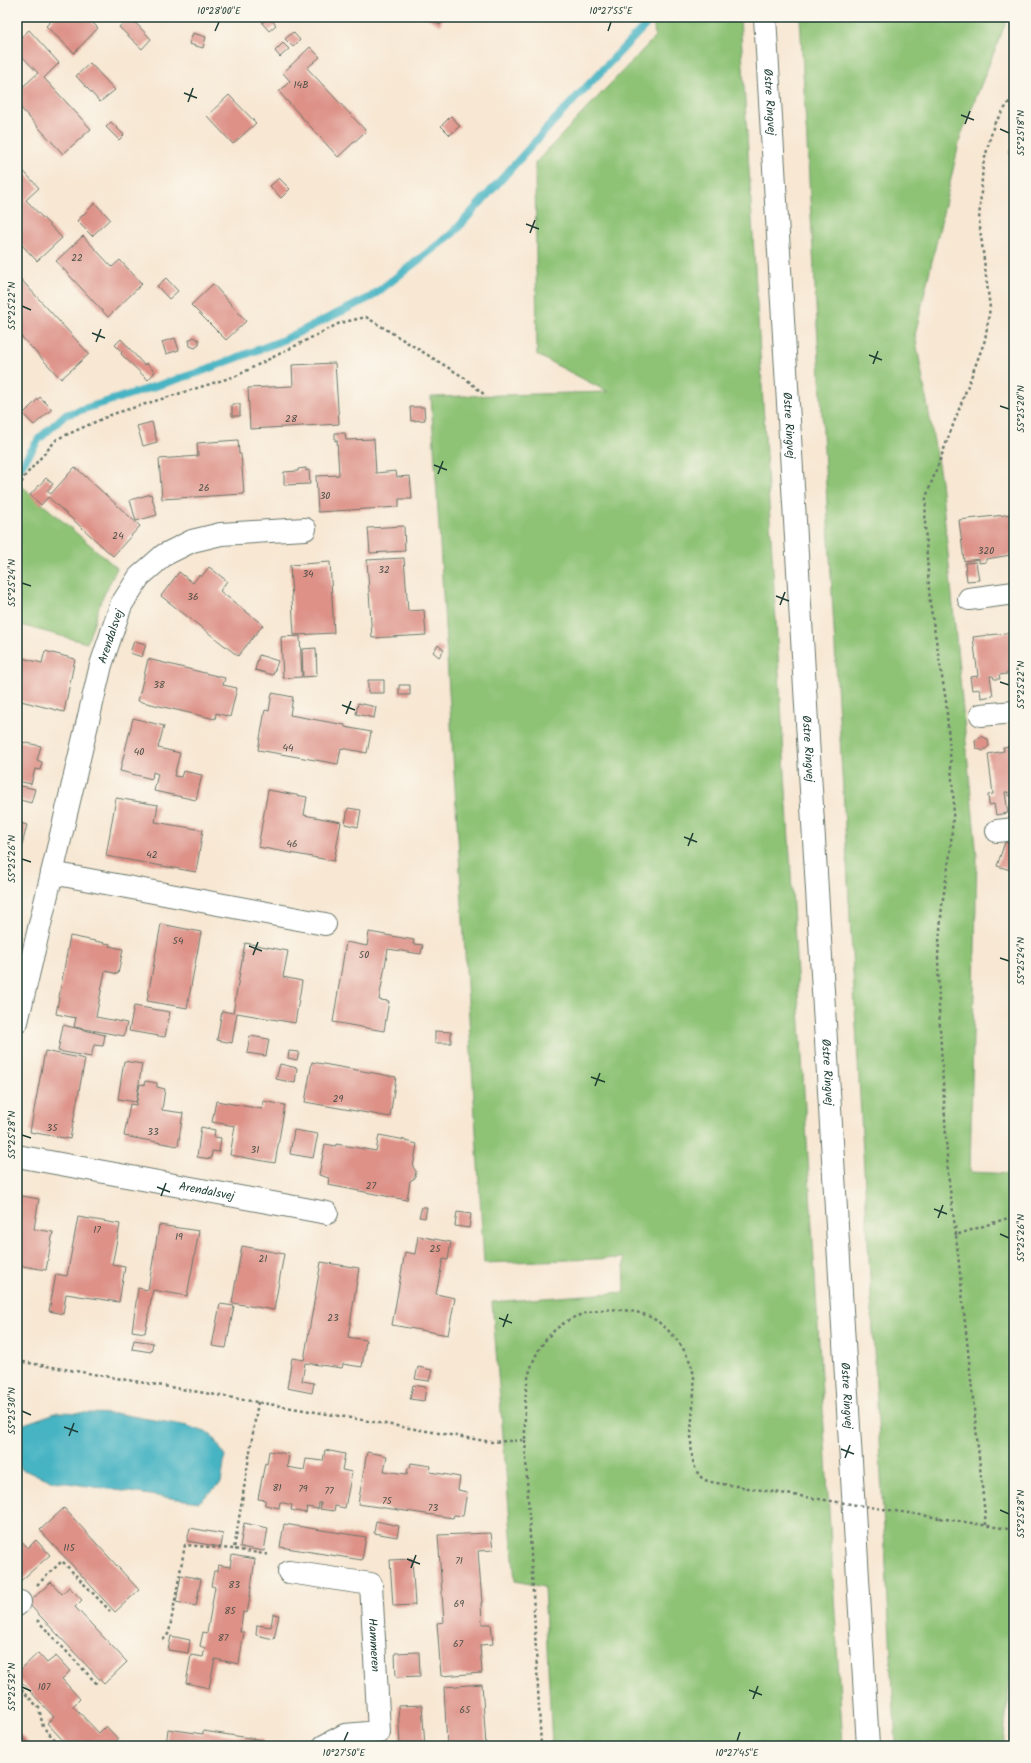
<svg xmlns="http://www.w3.org/2000/svg" width="1031" height="1763" viewBox="0 0 1031 1763" font-family="Kalam,sans-serif">
	<rect width="100%" height="100%" fill="#fbf7ec"/>
	<filter id="ink" filterUnits="userSpaceOnUse"><feTurbulence type="fractalNoise" baseFrequency=".025" numOctaves="2"/><feDisplacementMap in="SourceGraphic" scale="8" xChannelSelector="R" yChannelSelector="G"/><feConvolveMatrix kernelMatrix="1 2 1 2 8 2 1 2 1" color-interpolation-filters="sRGB"/></filter>
	<filter id="wash" filterUnits="userSpaceOnUse"><feTurbulence type="fractalNoise" baseFrequency=".012" numOctaves="4" result="noise"/><feDisplacementMap in="SourceGraphic" scale="16" xChannelSelector="R" yChannelSelector="G"/><feGaussianBlur stdDeviation="0.9" result="paint"/><feColorMatrix in="noise" values="0 0 0 0 0 0 0 0 0 0 0 0 0 0 0 0 0 1.4 0 .05"/><feComposite in="paint" operator="in"/></filter>
	<g filter="url(#wash)">
		<rect width="100%" height="100%" fill="#f7e7d3"/>
		<!-- green -->
		<path fill="#8ec376" stroke="#568055" d="M653 17H740L843 1746H552L544 1587 515 1581 492 1302 625 1292 624 1258 484 1263 431 397 608 392 537 355 535 163 655 37Z
			M800 17H1008L961 135 915 335 941 481 977 857 970 1172 1014 1174V1638L1003 1746H896Z
			M17 482 117 568 101 601 87 643 17 624Z"/>
		<!-- water -->
		<path fill="#47b4c3" stroke="#33787c" d="M58 1412 120 1414 188 1426 211 1434 225 1456 221 1483 199 1502 53 1481 21 1469C16 1453 16 1440 21 1425Z"/>
		<g fill="none" stroke-linecap="round" stroke-linejoin="round">
			<!-- stream -->
			<path stroke="#47b4c3" stroke-width="8" d="M17 472 39 439 65 415 197 373 281 341 371 297 453 233 552 123 653 17"/>
		</g>
		<g id="blocks">
			<!-- building -->
			<path fill="#dd9187" d="M55 17H87L98 28 74 53 46 26Z
				M130 17 151 39 142 49 119 27Z
				M269 17 276 25 269 31 262 23Z
				M425 17H444L440 25Z
				M29 30 59 63 44 78 91 129 63 154 17 104V92L38 73 17 51V41Z
				M293 32 300 40 293 47 285 39Z
				M193 33 206 37 203 48 189 44Z
				M283 43 289 49 280 57 275 51Z
				M310 47 320 57 307 68 366 131 338 157 279 92 290 81 283 73Z
				M90 63 115 90 100 102 76 76Z
				M229 95 256 123 233 144 207 116Z
				M451 116 460 126 450 135 441 126Z
				M111 122 124 135 119 140 106 127Z
				M1014 150V167L1009 151Z
				M17 164 39 188 26 200 62 238 37 261 17 240Z
				M279 178 290 189 281 198 270 186Z
				M95 203 110 219 92 236 77 221Z
				M83 236 112 267 120 260 142 284 108 317 56 261Z
				M17 275 89 354 61 379 17 332Z
				M166 278 178 291 169 299 157 286Z
				M213 284 246 321 226 340 191 305Z
				M194 337 199 340V345L195 348 190 346 189 340Z
				M175 338 179 350 166 354 162 342Z
				M121 339 144 365 146 363 155 372 148 380 121 354 122 352 115 345Z
				M335 363 339 424 250 429 248 388 293 386 292 365Z
				M40 397 52 409 34 425 23 414Z
				M232 404H240V416H232Z
				M410 407H424L425 420 411 421Z
				M152 422 157 442 143 446 137 426Z
				M335 433H345L346 440 374 439 376 473 396 471 397 477 410 476 412 499H399V507L318 512 316 476 339 475 337 440 335 441Z
				M238 440 239 454H241L244 494 162 499 159 459 198 456 197 443Z
				M75 467 140 526 113 556 48 497 41 505 30 495 46 478 53 484 47 491 51 494Z
				M306 468V471L309 470 310 484 284 485V472L298 471V469Z
				M151 494 157 515 136 521 130 500Z
				M1014 514V576L1011 555 986 559V562L979 563V559L964 561 959 520Z
				M404 526 405 551 370 553 368 528Z
				M404 558 408 611 424 610 426 635 372 638 367 560Z
				M330 562 334 633 294 635 290 565Z
				M976 562 979 580 967 581 965 563Z
				M209 567 227 581 220 591 263 625 238 656 161 596 179 572 193 583 199 575 201 577Z
				M1014 632V673L999 675 1000 679H994L993 676H990L993 696 981 698 980 689 972 690 970 677 978 676 973 637Z
				M300 636 302 677 283 678 281 637Z
				M134 641 146 644 142 657 130 653Z
				M438 645 444 650 439 657 433 652Z
				M316 648 317 676 303 677 302 649Z
				M45 651 75 659 64 712 17 700 18 657 42 663Z
				M259 655 278 661 273 675 255 670Z
				M148 659 225 678 223 685 237 688 230 717 216 713 215 719 138 701Z
				M368 680H384V693H368Z
				M399 685H410V695H399Z
				M272 693 293 697 290 715 345 725V727L371 732 367 753 341 748 338 764 258 750 265 710 269 711Z
				M358 703 376 707 374 718 356 714Z
				M133 718 164 726 158 748 180 753 174 776 181 777 183 771 202 775 196 800 154 791 158 774 153 772 152 779 120 771Z
				M981 736 988 739 989 746 983 751 976 748 975 741Z
				M17 741 41 746 37 760 42 762 40 770 35 769 31 784 17 781Z
				M1014 746V795L1008 796V792H1005L1008 813 996 815 994 804 989 805 988 795 993 794 988 754 1004 751 1003 747Z
				M17 785 35 789 31 803 17 799Z
				M268 790 307 797 304 815 341 822 334 861 258 847Z
				M116 798 158 805 155 822 203 830 196 872 106 856Z
				M348 808 361 810 358 827 345 824Z
				M17 822 27 825 18 861H17Z
				M1005 842 1014 845V871L997 866Z
				M161 924 201 932 187 1008 147 1001Z
				M369 932 414 940 413 944 423 945 421 954 388 949 379 1000 389 1001 384 1031 333 1022 346 942 367 946Z
				M70 936 110 944 109 946 123 949 118 974 105 971 96 1017 127 1023 124 1036 74 1027 76 1018 56 1014Z
				M245 943 288 951 283 977 302 981 295 1023 237 1013 232 1043 217 1040 222 1011 233 1013Z
				M134 1006 170 1012 165 1037 129 1031Z
				M63 1025 105 1035 103 1046 94 1045 91 1057 58 1051Z
				M435 1031 451 1032V1043H435Z
				M250 1036 269 1039 266 1056 247 1053Z
				M45 1051 85 1059 70 1139 30 1132Z
				M289 1051 299 1052 297 1060 288 1058Z
				M124 1061 142 1064 136 1102 118 1099Z
				M312 1062 396 1077 390 1117 305 1102Z
				M280 1064 297 1068 295 1083 276 1079Z
				M145 1081 157 1083V1087L165 1089 162 1110 183 1113 178 1146 124 1136 130 1104 136 1105 140 1084 144 1085Z
				M216 1101 262 1109 263 1101 285 1105 275 1163 230 1155 235 1126 212 1122Z
				M201 1127 215 1130 214 1137 221 1138 219 1152 212 1151 211 1159 197 1157Z
				M294 1130 318 1134 313 1158 290 1154Z
				M379 1135 405 1140V1141L417 1144 413 1167 416 1171 415 1178 410 1181 407 1200 328 1185 329 1178 319 1175 325 1144 336 1146V1144L376 1151Z
				M17 1195 39 1199 34 1229 53 1232 46 1270 17 1265Z
				M422 1207H427L425 1218 419 1217Z
				M457 1212 471 1214 469 1228 455 1226Z
				M78 1217 120 1224 112 1265 125 1267 119 1302 66 1294 63 1314 49 1311 56 1274 67 1276Z
				M159 1225 199 1231 187 1296 153 1290 145 1333 132 1331 138 1288 148 1290Z
				M418 1236 451 1242 448 1260 443 1259 436 1294 455 1298 448 1335 392 1325 405 1252 415 1254Z
				M242 1246 284 1254 274 1310 232 1303Z
				M321 1262 359 1268 348 1337 366 1340 362 1367 343 1364 342 1368 305 1363 302 1381 314 1383 312 1393 287 1388 292 1358 304 1360Z
				M220 1304 234 1306 226 1348 212 1346Z
				M134 1340 153 1343 151 1352 132 1349Z
				M418 1367 432 1370 429 1381 415 1379Z
				M413 1385 426 1387 424 1401 410 1399Z
				M325 1450 345 1454 342 1470 352 1472 345 1508 335 1506 334 1511 320 1509 321 1503H319L318 1509 307 1507 306 1513 291 1510 292 1505 280 1502 279 1508 265 1505V1500L258 1499 265 1463 267 1464 269 1451 289 1454 287 1467 304 1470 306 1459 323 1461Z
				M367 1452 387 1456 384 1471 407 1474 408 1468H410L411 1463 431 1466 430 1472 460 1477 458 1490 467 1492 463 1516 454 1515 453 1518 358 1504Z
				M64 1508 139 1590 115 1612 40 1530Z
				M376 1521 399 1526 397 1537 374 1533Z
				M244 1523 268 1528 264 1551 240 1547Z
				M284 1524 366 1537 362 1560 280 1547Z
				M190 1528 223 1534 221 1547 187 1541Z
				M491 1533 493 1550 478 1551 482 1603H481L482 1624H491L493 1644 480 1645 482 1673 441 1676 437 1623 444 1622 438 1535Z
				M17 1536 28 1548 36 1540 50 1555 17 1584Z
				M232 1555 255 1559 249 1603 247 1613 243 1612 240 1632H244L239 1664 215 1659 209 1688 186 1683 191 1655 203 1657 205 1648 200 1646 203 1632 207 1633 215 1587 211 1586 214 1571H217L218 1565 230 1567Z
				M412 1559 415 1605 393 1606 390 1560Z
				M181 1575 201 1579 196 1606 176 1602Z
				M51 1582 62 1594 69 1587 82 1600 75 1607 127 1662 104 1684 28 1603Z
				M273 1614 279 1615 274 1639 256 1635 257 1625 271 1627Z
				M171 1636 190 1640 188 1653 168 1650Z
				M419 1652 420 1676 396 1677 395 1653Z
				M38 1653 47 1663 56 1656 70 1671 62 1679 80 1699 73 1706 99 1733 106 1726 118 1739 111 1746H68L47 1723 54 1717 17 1677V1673Z
				M482 1684 486 1746H447L444 1687Z
				M422 1705 425 1746H400L398 1706Z
				M168 1729 203 1734V1731L263 1740 262 1746H166Z
				M17 1731 31 1746H17Z"/>
		</g>
	</g>
	<g filter="url(#ink)">
		<use href="#blocks" fill-opacity="0" stroke="#6b786c" stroke-width="1"/>
		<g fill="none" stroke-linecap="round" stroke-linejoin="round">
			<defs>
				<g id="minor">
					<path d="M969 599 1014 593"/>
					<path d="M981 715 1014 712"/>
					<path d="M997 831 1014 829"/>
					<path d="M52 873 325 924"/>
					<path id="s1" d="M17 1022 101 665 121 605 139 577 164 555 192 541 221 534 305 529"/>
					<path id="s2" d="M17 1156 327 1213"/>
					<path id="s3" d="M289 1572 371 1584 379 1732 345 1735 324 1746"/>
					<path d="M17 1605 20 1602"/>
				</g>
				<g id="secondary">
					<path id="s4" d="M765 17 868 1746"/>
				</g>
			</defs>
			<!-- minor casing -->
			<use href="#minor" stroke="#6b786c" stroke-width="24"/>
			<!-- secondary casing -->
			<use href="#secondary" stroke="#6b786c" stroke-width="24"/>
			<!-- path -->
			<path stroke="#6b786c" stroke-width="2.5" stroke-dasharray="3 3" stroke-linecap="butt" d="M17 494 24 477 57 439 113 414 236 376 340 323 366 317 465 378 486 396
				M956 1235 948 1174 939 1010 938 955 942 905 950 854 954 805 946 701 930 603 925 526 926 497 985 340 990 308 979 220 983 165 994 124 1014 95
				M17 1361 491 1442 525 1440C525 1415 523 1385 533 1362 548 1324 583 1306 622 1310 634 1311 647 1314 657 1321 674 1333 692 1356 694 1378 696 1402 683 1457 700 1476 705 1482 716 1483 723 1484
				M258 1402 234 1549 270 1555
				M525 1440 541 1746
				M940 1518 1014 1530
				M986 1525 956 1235 1014 1216
				M37 1585 62 1561 110 1611
				M37 1620 97 1684
				M163 1640 169 1633 185 1545 234 1549
				M17 1685 39 1708 43 1727 61 1746"/>
			<!-- minor -->
			<use href="#minor" stroke="#fff" stroke-width="22"/>
			<!-- secondary -->
			<use href="#secondary" stroke="#fff" stroke-width="22"/>
			<!-- path-bridge -->
			<path stroke="#6b786c" stroke-width="2.5" stroke-dasharray="3 3" stroke-linecap="butt" d="M723 1484 940 1518"/>
		</g>
	</g>
	<!-- ticks -->
	<path fill="none" stroke="#1f3d34" stroke-width="1.5" d="M215 31 219 22M608 31 611 22M184 93 197 98M188 102 193 88M961 115 974 120M965 124 970 111M1000 129 1009 133M526 224 539 229M530 233 535 220M22 306 31 310M92 333 105 338M96 342 101 329M869 355 882 360M873 364 878 351M1000 406 1009 409M434 465 447 470M438 474 443 461M22 583 31 586M776 596 789 601M780 605 785 592M1000 682 1009 685M342 705 355 710M346 714 351 701M684 837 697 842M688 846 693 833M22 859 31 862M249 946 262 951M253 955 258 942M1000 958 1009 961M591 1077 605 1082M595 1086 600 1073M22 1135 31 1138M157 1187 170 1192M161 1196 166 1183M934 1209 947 1214M938 1218 943 1205M1000 1234 1009 1238M499 1318 512 1323M503 1327 508 1314M22 1411 31 1415M64 1427 78 1432M69 1436 74 1423M841 1449 854 1454M845 1458 850 1445M1000 1510 1009 1514M407 1559 420 1564M411 1568 416 1555M22 1687 31 1691M749 1690 762 1695M753 1699 758 1686M344 1741 348 1732M737 1741 740 1732"/>
	<g text-anchor="middle" stroke-width="3.5" stroke-linejoin="round" paint-order="stroke">
		<!-- number labels -->
		<g font-size="10" fill="#4e5249">
			<text x="301" y="88">14B</text>
			<text x="77" y="261">22</text>
			<text x="291" y="422">28</text>
			<text x="204" y="491">26</text>
			<text x="325" y="499">30</text>
			<text x="118" y="539">24</text>
			<text x="986" y="554">320</text>
			<text x="384" y="573">32</text>
			<text x="308" y="577">34</text>
			<text x="193" y="600">36</text>
			<text x="159" y="688">38</text>
			<text x="288" y="751">44</text>
			<text x="139" y="755">40</text>
			<text x="292" y="847">46</text>
			<text x="152" y="858">42</text>
			<text x="178" y="944">54</text>
			<text x="364" y="958">50</text>
			<text x="338" y="1102">29</text>
			<text x="52" y="1131">35</text>
			<text x="153" y="1135">33</text>
			<text x="255" y="1153">31</text>
			<text x="371" y="1189">27</text>
			<text x="97" y="1233">17</text>
			<text x="179" y="1240">19</text>
			<text x="435" y="1252">25</text>
			<text x="263" y="1262">21</text>
			<text x="333" y="1321">23</text>
			<text x="277" y="1491">81</text>
			<text x="303" y="1492">79</text>
			<text x="329" y="1494">77</text>
			<text x="387" y="1504">75</text>
			<text x="433" y="1511">73</text>
			<text x="69" y="1551">115</text>
			<text x="459" y="1564">71</text>
			<text x="234" y="1588">83</text>
			<text x="459" y="1607">69</text>
			<text x="230" y="1614">85</text>
			<text x="223" y="1641">87</text>
			<text x="458" y="1647">67</text>
			<text x="44" y="1690">107</text>
			<text x="465" y="1713">65</text>
		</g>
		<!-- street labels -->
		<g font-size="12" fill="#1f3d34" stroke="#fbf7ec">
			<text dy="4" stroke="none"><textPath href="#s4" startOffset="85">Østre Ringvej</textPath></text>
			<text dy="4" stroke="none"><textPath href="#s4" startOffset="409">Østre Ringvej</textPath></text>
			<text dy="4" stroke="none"><textPath href="#s1" startOffset="397">Arendalsvej</textPath></text>
			<text dy="4" stroke="none"><textPath href="#s4" startOffset="733">Østre Ringvej</textPath></text>
			<text dy="4" stroke="none"><textPath href="#s4" startOffset="1057">Østre Ringvej</textPath></text>
			<text dy="4" stroke="none"><textPath href="#s2" startOffset="193">Arendalsvej</textPath></text>
			<text dy="4" stroke="none"><textPath href="#s4" startOffset="1381">Østre Ringvej</textPath></text>
			<text dy="4" stroke="none"><textPath href="#s3" startOffset="144">Hammeren</textPath></text>
		</g>
	</g>
	<!-- margin -->
	<rect width="1031" height="1763" fill="none" stroke="#fbf7ec" stroke-width="44"/>
	<rect x="22" y="22" width="987" height="1719" fill="none" stroke="#1f3d34" stroke-width="1.5"/>
	<g font-size="10" text-anchor="middle" fill="#1f3d34">
		<text x="219" y="14">10°28'00"E</text>
		<text x="611" y="14">10°27'55"E</text>
		<text transform="translate(1020 133) rotate(-90)" y="4">55°25'18"N</text>
		<text transform="translate(11 306) rotate(-90)" y="4">55°25'22"N</text>
		<text transform="translate(1020 409) rotate(-90)" y="4">55°25'20"N</text>
		<text transform="translate(11 583) rotate(-90)" y="4">55°25'24"N</text>
		<text transform="translate(1020 685) rotate(-90)" y="4">55°25'22"N</text>
		<text transform="translate(11 859) rotate(-90)" y="4">55°25'26"N</text>
		<text transform="translate(1020 961) rotate(-90)" y="4">55°25'24"N</text>
		<text transform="translate(11 1135) rotate(-90)" y="4">55°25'28"N</text>
		<text transform="translate(1020 1238) rotate(-90)" y="4">55°25'26"N</text>
		<text transform="translate(11 1411) rotate(-90)" y="4">55°25'30"N</text>
		<text transform="translate(1020 1514) rotate(-90)" y="4">55°25'28"N</text>
		<text transform="translate(11 1687) rotate(-90)" y="4">55°25'32"N</text>
		<text x="344" y="1756">10°27'50"E</text>
		<text x="737" y="1756">10°27'45"E</text>
	</g>
</svg>
